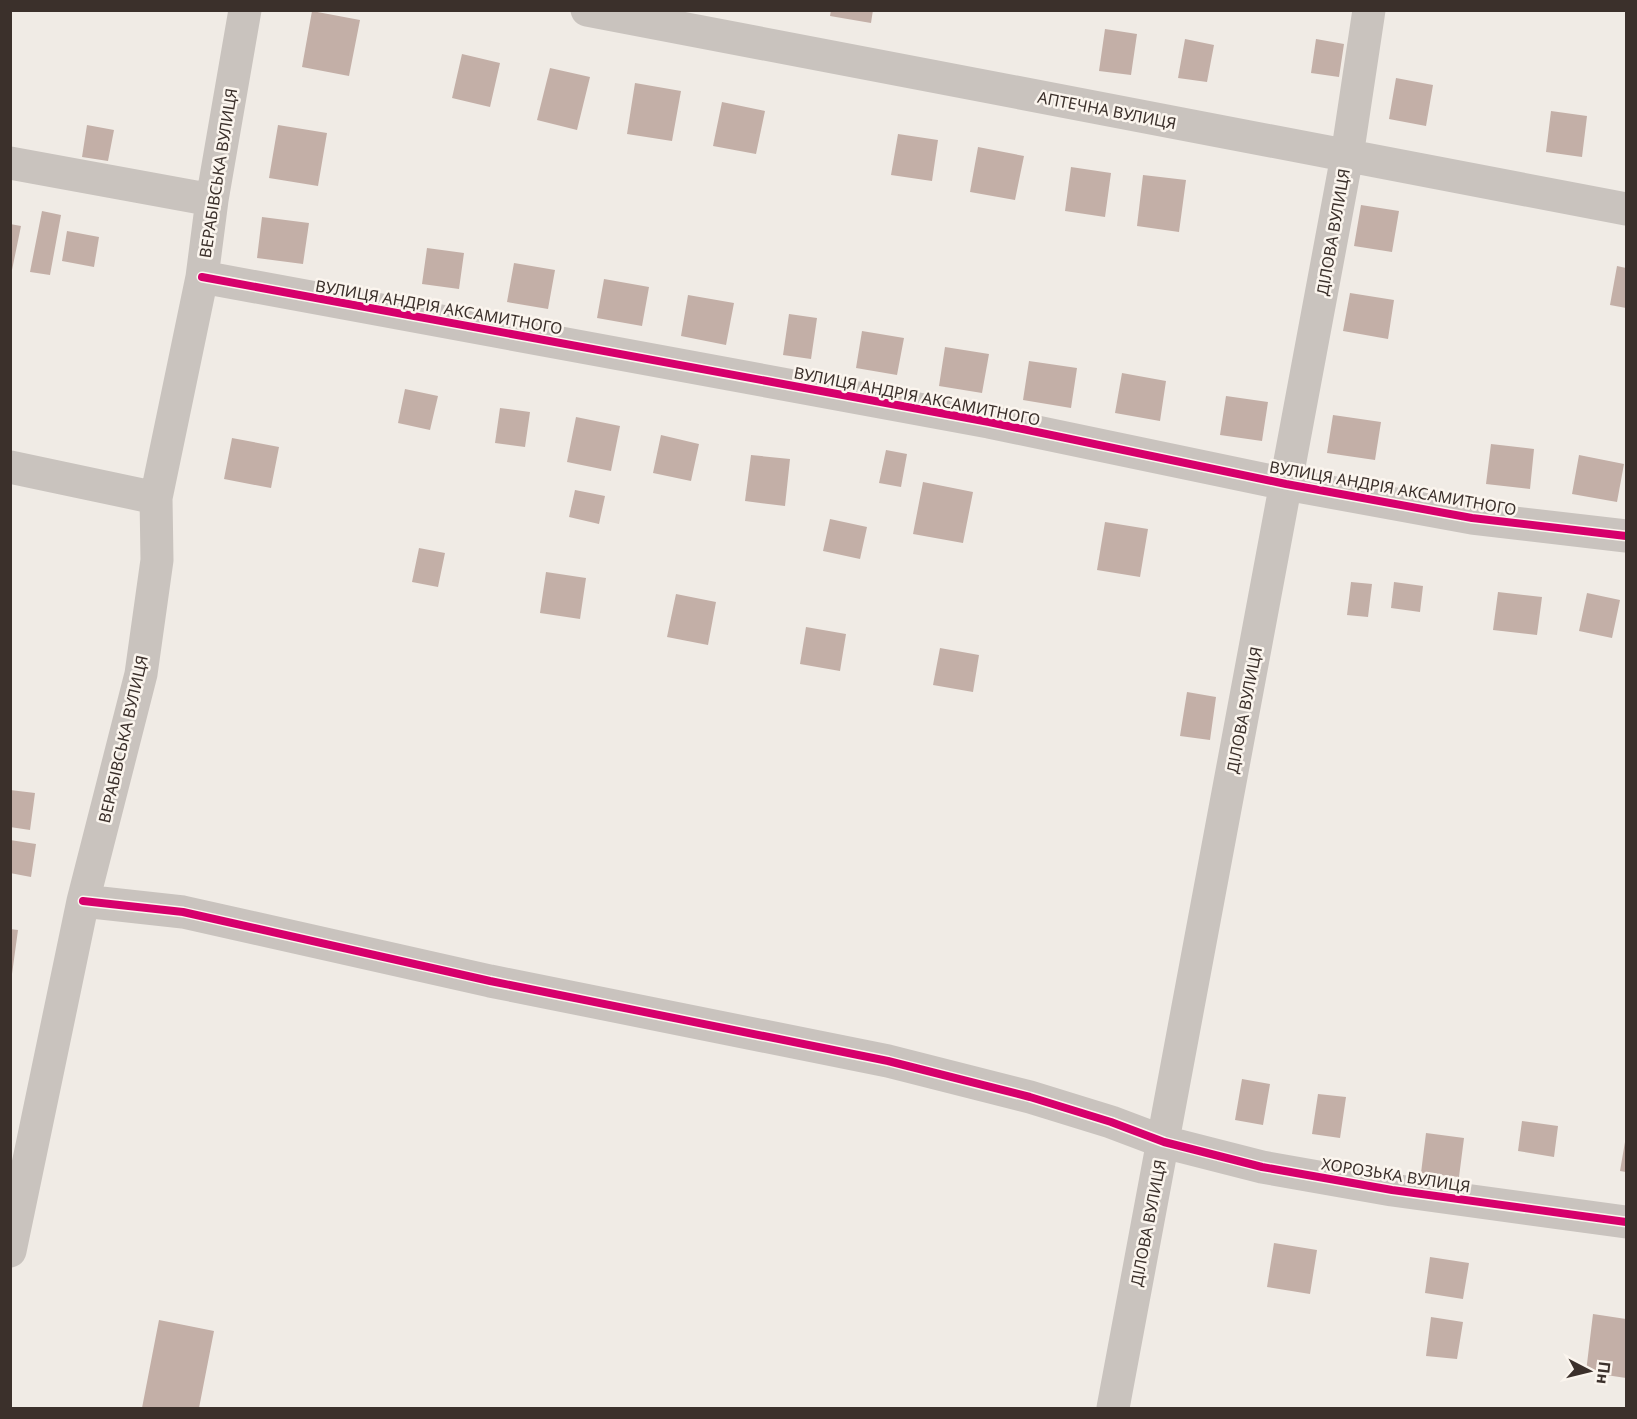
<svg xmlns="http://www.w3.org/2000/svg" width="1637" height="1419" viewBox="0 0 1637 1419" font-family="'Noto Sans',sans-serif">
	<rect width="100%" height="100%" fill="#f0ebe5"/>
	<!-- building -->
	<path fill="#c3afa7" d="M831 10H873L871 23 830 16Z
		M312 11 360 20 349 76 302 67Z
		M1105 29 1137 34 1131 75 1099 71Z
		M1185 39 1214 45 1207 82 1178 78Z
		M1316 39 1344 44 1339 77 1311 73Z
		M462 54 500 63 490 107 452 98Z
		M550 68 590 77 577 130 537 120Z
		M1396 78 1433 85 1426 126 1389 119Z
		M635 83 681 91 672 141 627 134Z
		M722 102 765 111 756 154 713 146Z
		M1551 111 1587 116 1582 157 1546 152Z
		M87 125 114 130 108 161 82 157Z
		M278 125 327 133 318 186 269 178Z
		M898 134 938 140 932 181 891 175Z
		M978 147 1024 156 1015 200 970 192Z
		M1071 167 1111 173 1105 217 1065 211Z
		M1143 175 1186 180 1179 232 1137 226Z
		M1361 205 1399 211 1392 252 1354 246Z
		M42 211 61 215 50 275 30 272Z
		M262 217 309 223 303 264 257 258Z
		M10 224 21 226 12 270H10Z
		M67 231 99 237 94 267 62 261Z
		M427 248 464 253 459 289 422 284Z
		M514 263 555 270 548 309 507 302Z
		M1617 266 1626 268V308L1610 305Z
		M604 279 649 287 642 326 597 318Z
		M1350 293 1394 300 1388 339 1343 331Z
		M688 295 734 303 726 345 681 336Z
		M789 314 817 318 811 359 783 355Z
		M862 331 904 338 897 375 856 368Z
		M945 347 989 354 982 393 939 386Z
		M1029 361 1077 368 1071 408 1023 400Z
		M1122 373 1166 381 1160 421 1115 413Z
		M405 389 438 396 430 430 398 423Z
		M1226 396 1268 402 1262 441 1220 435Z
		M500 408 530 412 525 447 495 443Z
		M1333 415 1381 422 1375 460 1327 453Z
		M576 417 620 426 611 471 567 462Z
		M661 435 699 444 691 481 653 473Z
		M232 438 279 447 271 488 224 479Z
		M1491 444 1534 449 1530 489 1486 484Z
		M886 450 907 454 901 487 879 483Z
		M751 455 790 459 785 506 745 501Z
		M1579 455 1624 464 1617 502 1572 494Z
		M923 482 973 492 963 543 913 534Z
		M575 490 605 496 599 524 569 517Z
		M830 519 867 527 860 559 823 551Z
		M1105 522 1148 529 1140 577 1097 570Z
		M419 548 445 553 438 587 412 582Z
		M546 572 586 578 580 619 540 613Z
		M1351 582 1372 584 1368 617 1347 615Z
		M1394 582 1423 586 1420 612 1391 608Z
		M1498 592 1542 597 1537 635 1493 630Z
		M1587 593 1620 600 1612 638 1579 631Z
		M676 594 716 602 708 645 667 637Z
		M806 627 846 634 840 671 800 664Z
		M940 648 979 655 973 692 933 685Z
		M1187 692 1216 697 1210 740 1180 736Z
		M10 790 35 793 30 830 10 827Z
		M10 840 36 844 31 877 10 873Z
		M10 929 18 930 12 974H10Z
		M1242 1079 1270 1084 1263 1125 1235 1120Z
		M1318 1094 1346 1097 1340 1138 1312 1134Z
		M1522 1121 1558 1126 1554 1157 1518 1151Z
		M1426 1133 1464 1138 1459 1177 1421 1173Z
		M1625 1142H1626V1172L1620 1171Z
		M1274 1243 1317 1250 1310 1294 1267 1287Z
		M1430 1257 1469 1263 1463 1299 1425 1293Z
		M1593 1314 1626 1319V1378L1586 1372Z
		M1431 1317 1463 1322 1457 1359 1426 1356Z
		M159 1320 214 1331 199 1408H142Z"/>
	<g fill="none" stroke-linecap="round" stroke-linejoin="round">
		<!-- street -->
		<path stroke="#c9c3be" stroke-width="33" d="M587 10 1626 209
			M10 163 212 200
			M202 277 989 422 1286 484 1472 518 1626 536
			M10 467 156 498
			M83 901 183 912 490 981 888 1061 1030 1097 1111 1122 1164 1142 1262 1167 1392 1190 1626 1222
			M10 1251 83 901 141 674 157 560 156 498 202 277 212 200 245 10
			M1113 1408 1347 156 1369 10"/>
		<defs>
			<path id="cycleway" d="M202 277 989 422 1286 484 1472 518 1626 536
				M83 901 183 912 490 981 888 1061 1030 1097 1111 1122 1164 1142 1262 1167 1392 1190 1626 1222"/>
		</defs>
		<!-- cycleway casing -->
		<use href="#cycleway" stroke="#fbf5ee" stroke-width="11"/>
		<!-- cycleway -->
		<use href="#cycleway" stroke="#d6006c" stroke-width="8"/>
	</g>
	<g text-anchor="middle" stroke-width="5" stroke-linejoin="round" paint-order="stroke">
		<!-- street labels -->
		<g font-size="16" fill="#3b302b" stroke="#fbf5ee">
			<text transform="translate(1107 110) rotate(11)" y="6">АПТЕЧНА ВУЛИЦЯ</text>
			<text transform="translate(218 173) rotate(-81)" y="6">ВЕРАБІВСЬКА ВУЛИЦЯ</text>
			<text transform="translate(1333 232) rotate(-80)" y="6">ДІЛОВА ВУЛИЦЯ</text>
			<text transform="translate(439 307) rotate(10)" y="6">ВУЛИЦЯ АНДРІЯ АКСАМИТНОГО</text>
			<text transform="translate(917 396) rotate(11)" y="6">ВУЛИЦЯ АНДРІЯ АКСАМИТНОГО</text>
			<text transform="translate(1393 488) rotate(10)" y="6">ВУЛИЦЯ АНДРІЯ АКСАМИТНОГО</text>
			<text transform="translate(1244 710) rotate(-79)" y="6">ДІЛОВА ВУЛИЦЯ</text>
			<text transform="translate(123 739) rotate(-77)" y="6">ВЕРАБІВСЬКА ВУЛИЦЯ</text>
			<text transform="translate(1396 1175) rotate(9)" y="6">ХОРОЗЬКА ВУЛИЦЯ</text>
			<text transform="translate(1148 1223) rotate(-79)" y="6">ДІЛОВА ВУЛИЦЯ</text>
		</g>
	</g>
	<!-- border -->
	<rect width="1637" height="1419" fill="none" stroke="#3b302b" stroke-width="24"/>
	<!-- north arrow -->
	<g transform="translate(1589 1371) rotate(97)" stroke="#fbf5ee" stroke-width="4.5" paint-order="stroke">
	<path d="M0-4.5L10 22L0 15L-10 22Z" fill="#3b302b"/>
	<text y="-9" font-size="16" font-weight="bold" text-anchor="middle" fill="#3b302b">Пн</text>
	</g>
</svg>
